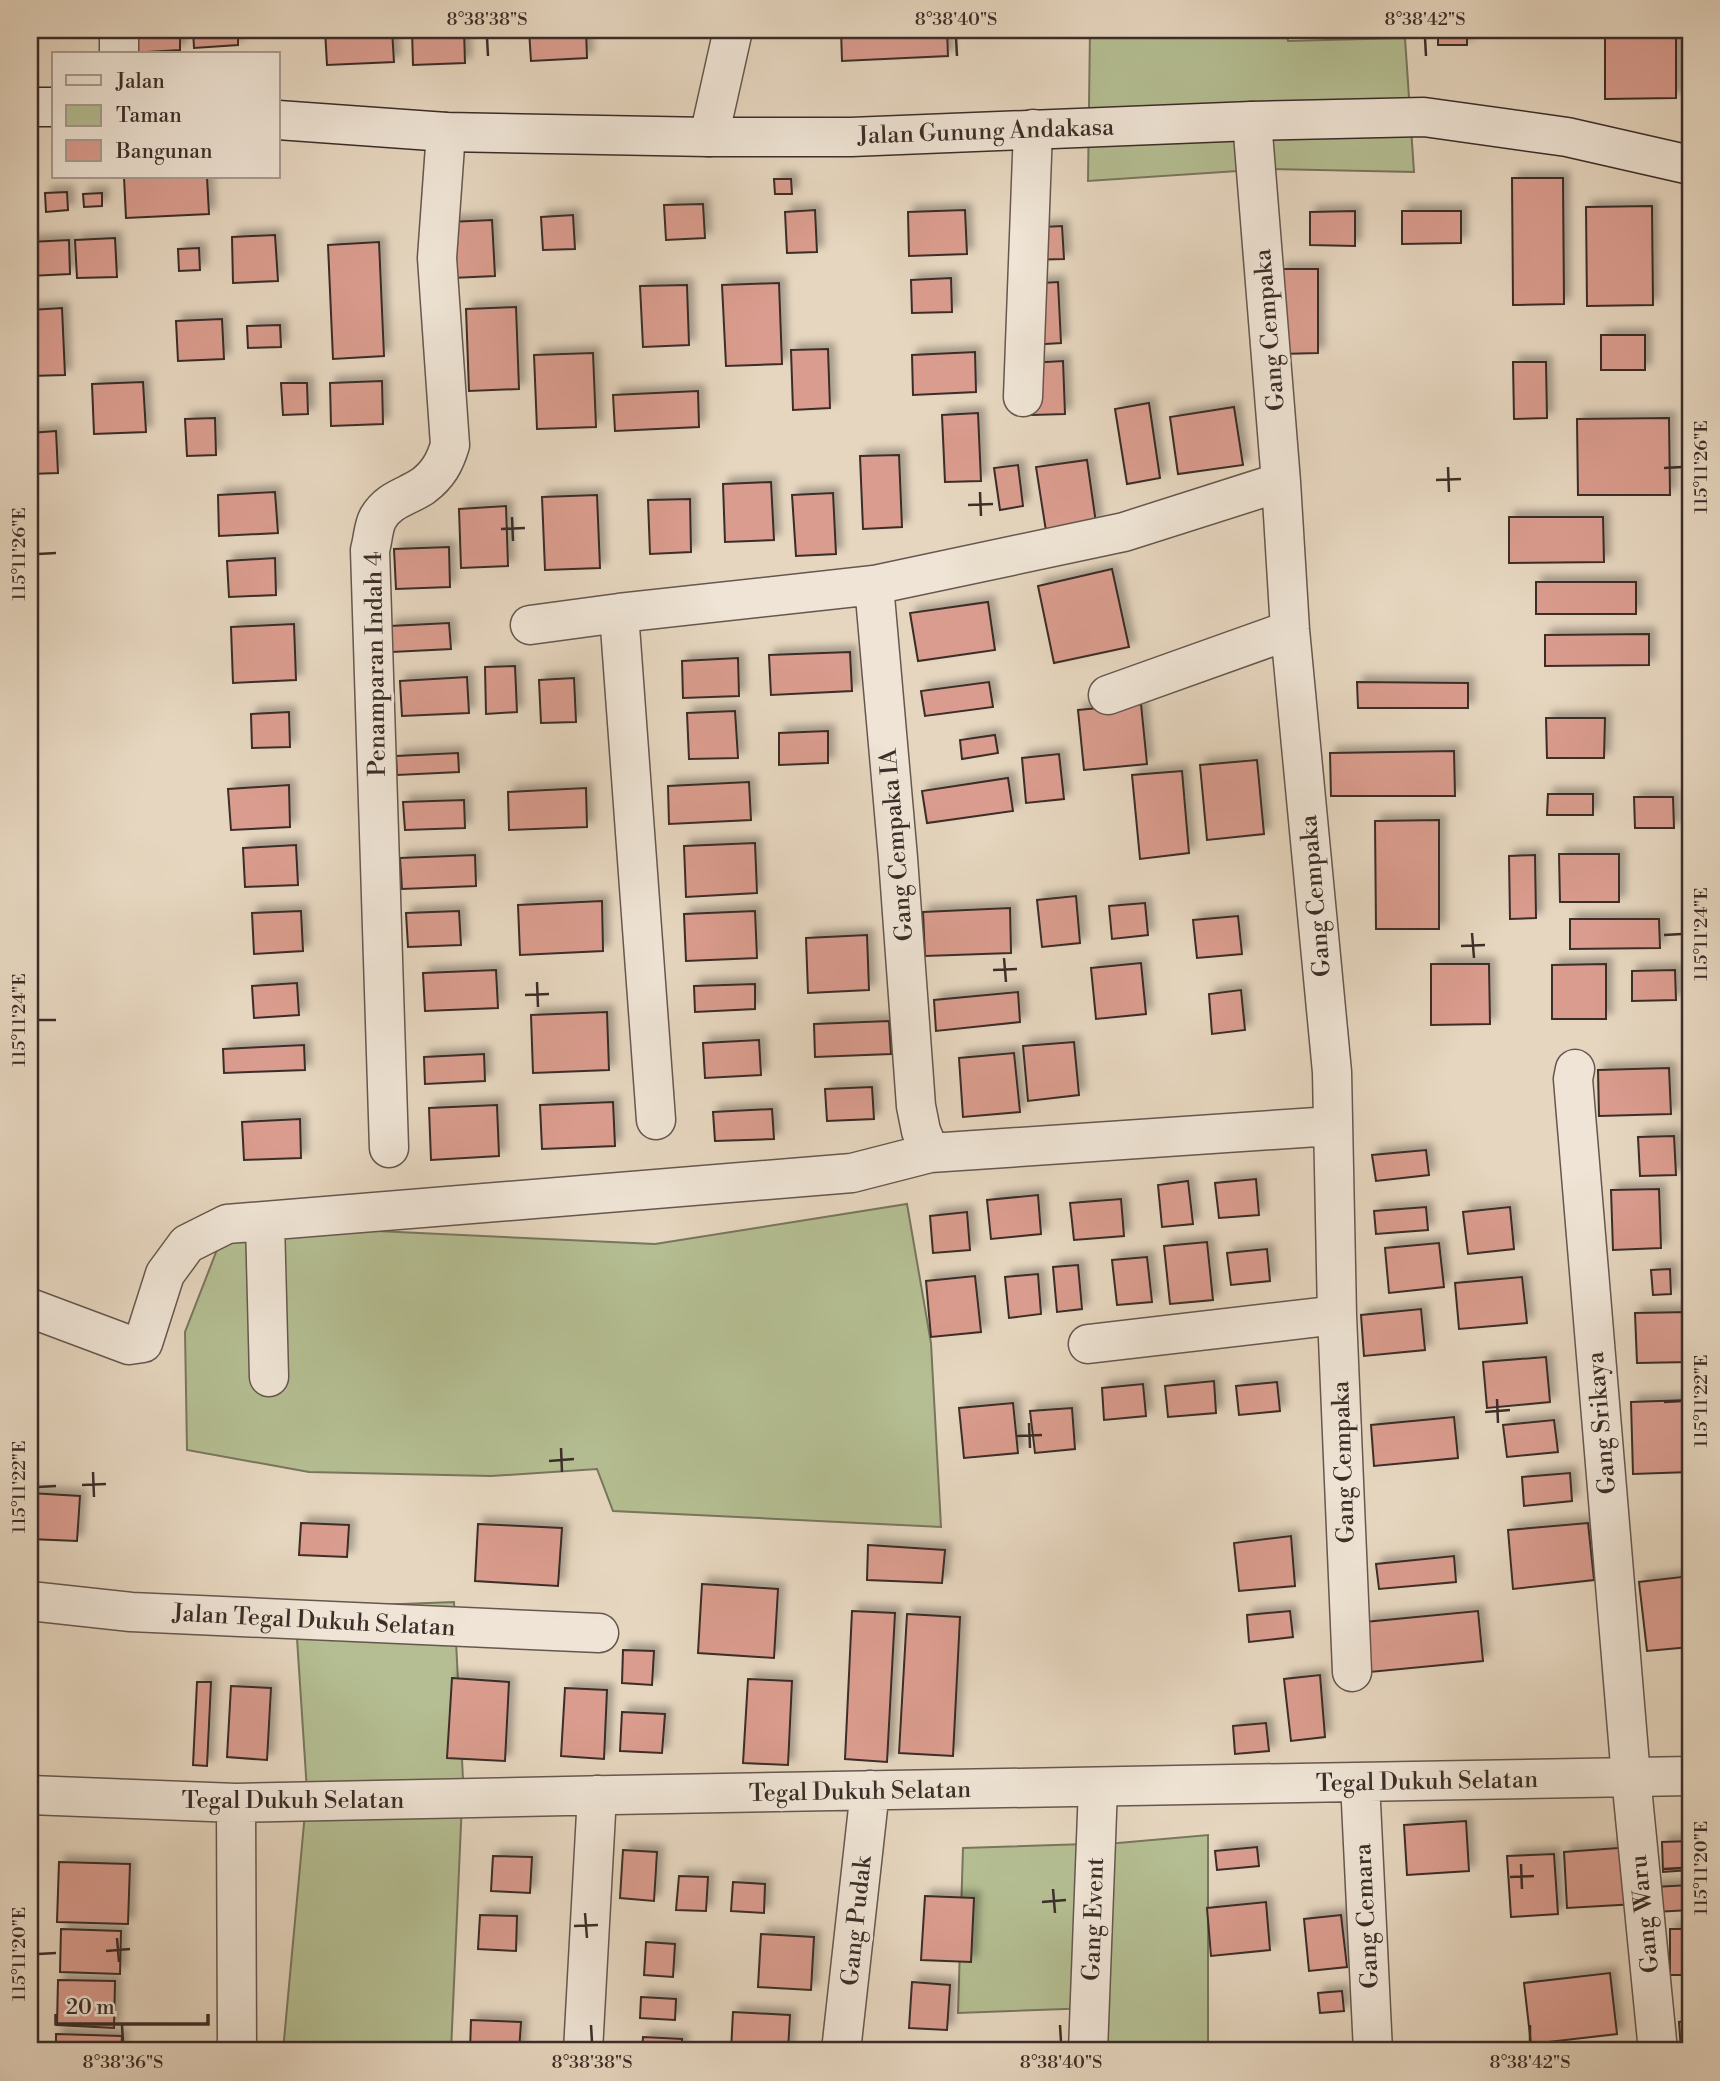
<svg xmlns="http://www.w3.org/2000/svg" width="1720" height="2081" viewBox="0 0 1720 2081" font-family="'Libre Bodoni',serif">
	<defs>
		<filter id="shadow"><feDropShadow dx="6" dy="-6" stdDeviation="3.5" flood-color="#0004"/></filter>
	</defs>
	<rect width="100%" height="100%" fill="#e6d6bf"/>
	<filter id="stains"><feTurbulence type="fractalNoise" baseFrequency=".00286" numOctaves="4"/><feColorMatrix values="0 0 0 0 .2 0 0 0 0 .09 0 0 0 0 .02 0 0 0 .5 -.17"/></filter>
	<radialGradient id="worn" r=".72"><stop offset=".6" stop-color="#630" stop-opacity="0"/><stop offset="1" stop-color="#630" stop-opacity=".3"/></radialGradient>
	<!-- green -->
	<path fill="#b4be92" stroke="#78765d" stroke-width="2" d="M1090 30H1287L1288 41 1405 38 1414 172 1268 169 1088 181Z
		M907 1204 931 1343 941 1527 613 1511 597 1469 491 1476 309 1472 187 1450 185 1332 227 1224 655 1244Z
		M454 1602 463 1779 451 2051H283L307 1791 295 1608Z
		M1208 1835V2051H1092L1093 2008 958 2013 963 1848 1118 1843Z
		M151 2047 236 2051H151Z"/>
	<!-- building -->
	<path fill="#da9c8e" stroke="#3b2d28" stroke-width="2" filter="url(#shadow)" d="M129 30H180V50L130 53Z
		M193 30H238V45L194 48Z
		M325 30H392L394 62 327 65Z
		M412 30H464L465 63 413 65Z
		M529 30H586L587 58 531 61Z
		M841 30H947L948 56 842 61Z
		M1438 30H1467V45H1438Z
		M1605 32H1676V98L1605 99Z
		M124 177H207L209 214 126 218Z
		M1512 178H1563L1564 304 1513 305Z
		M774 179H791L792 194H775Z
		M67 192 68 210 46 212 45 193Z
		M102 193V206L84 207 83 194Z
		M703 204 705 238 666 240 664 205Z
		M1652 206 1653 305 1587 306 1586 207Z
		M815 210 817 252 787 253 785 212Z
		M965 210 967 254 909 256 908 212Z
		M1355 211V246L1310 245V212Z
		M1402 211H1461V243L1402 244Z
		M573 215 575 249 543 250 541 217Z
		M492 220 495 276 452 278 449 222Z
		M1062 226 1064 259 1025 260 1023 228Z
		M275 235 278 281 233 283 232 237Z
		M115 238 117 277 77 278 75 240Z
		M69 240 70 274 30 276V242Z
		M379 242 384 356 333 359 328 245Z
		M199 248 200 270 179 271 178 249Z
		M1280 269H1318V353L1281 354Z
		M951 278 952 312 912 313 911 280Z
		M1058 282 1061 343 1029 345 1026 284Z
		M779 283 782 364 726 366 722 285Z
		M687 285 689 345 643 347 640 286Z
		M516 307 519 389 469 391 466 309Z
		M62 308 65 375 30 376V310Z
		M222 319 224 359 178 361 176 321Z
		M280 325 281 347 248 348 247 326Z
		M1601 335H1645V370H1601Z
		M828 349 830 408 793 410 791 350Z
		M975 352 976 392 913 395 912 355Z
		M593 353 596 427 537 429 534 355Z
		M1063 361 1065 414 1032 415 1030 363Z
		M1513 362H1546L1547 418 1514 419Z
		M382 381 383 424 331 426 330 383Z
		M143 382 146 432 94 434 92 384Z
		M281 383H307L308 414 283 415Z
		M698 391 699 427 615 431 613 395Z
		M1149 403 1160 478 1127 484 1115 409Z
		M1234 407 1243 465 1178 474 1170 417Z
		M978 413 981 481 945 482 942 415Z
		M215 418 216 455 187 456 185 419Z
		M1669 418 1670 495H1578L1577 419Z
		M56 431 58 473 30 474V433Z
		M899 455 902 527 863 529 860 456Z
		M1087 460 1096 523 1046 531 1036 467Z
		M1018 465 1023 506 1000 510 994 468Z
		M771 482 774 540 725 542 723 484Z
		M275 492 278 533 219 536 218 495Z
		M833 493 836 554 796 556 792 495Z
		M597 495 600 568 545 570 542 497Z
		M690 499 691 552 650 554 648 500Z
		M506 506 508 566 461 568 459 509Z
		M1509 517H1603L1604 562 1509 563Z
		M449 547 450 587 396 589 394 549Z
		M275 558 276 595 229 597 227 561Z
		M1112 569 1129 647 1054 663 1038 586Z
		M1536 582H1636V614H1536Z
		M988 602 995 650 918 661 910 613Z
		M449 623 451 649 392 652 390 626Z
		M294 624 296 680 233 683 231 627Z
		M1649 634V665L1545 666V635Z
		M850 652 852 691 771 695 769 655Z
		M738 658 739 696 683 698 682 661Z
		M515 666 517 712 486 714 485 667Z
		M467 677 469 713 402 716 400 681Z
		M574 678 576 722 541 723 539 680Z
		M989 682 993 707 925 716 921 691Z
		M1357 682 1468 683V708H1358Z
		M1141 704 1147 764 1084 770 1078 710Z
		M735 711 738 758 689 759 687 713Z
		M289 712 290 747 252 748 251 714Z
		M1546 718H1605L1604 758H1547Z
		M828 731V763L779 765V733Z
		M995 735 998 753 962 759 960 740Z
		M1454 751 1455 796H1331L1330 753Z
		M458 753 459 772 397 775 396 756Z
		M1059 754 1064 799 1026 803 1022 758Z
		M1257 760 1264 834 1207 840 1200 765Z
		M1182 771 1189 853 1140 859 1132 775Z
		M1008 778 1013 811 927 823 922 791Z
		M749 782 751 820 669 824 668 786Z
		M289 785 290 827 231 830 228 789Z
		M586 788 587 827 509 830 508 792Z
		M1548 794H1593V815H1547Z
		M1634 797H1673L1674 828H1635Z
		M464 800 465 828 405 830 403 802Z
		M1439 820V929H1376L1375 821Z
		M755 843 757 893 686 897 684 846Z
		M296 845 298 885 245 887 243 848Z
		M1559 854H1619V902H1560Z
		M475 855 476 886 402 889 400 858Z
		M1535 855 1536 918 1510 919 1509 856Z
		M1076 896 1080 943 1042 947 1037 900Z
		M602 901 603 951 520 955 518 905Z
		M1145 903 1148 935 1112 939 1109 906Z
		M1010 908 1011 953 925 956 923 912Z
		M301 911 303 951 254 954 252 913Z
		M459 911 461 945 408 947 406 913Z
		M755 911 757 958 686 961 684 914Z
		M1238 916 1242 954 1197 958 1193 920Z
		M1570 919H1659L1660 948 1570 949Z
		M867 935 869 990 808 993 806 938Z
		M1141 963 1146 1014 1096 1019 1091 968Z
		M1431 964H1489L1490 1024 1431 1025Z
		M1606 964V1019H1552V965Z
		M496 970 498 1008 425 1011 423 973Z
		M1675 970 1676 1000 1632 1001V971Z
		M297 983 299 1015 254 1018 252 986Z
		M755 984V1009L695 1012 694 986Z
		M1241 990 1245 1030 1212 1034 1209 994Z
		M1018 992 1020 1022 936 1031 934 1000Z
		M607 1012 609 1070 533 1073 531 1015Z
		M889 1021 891 1054 815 1057 814 1024Z
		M759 1040 761 1075 705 1078 703 1043Z
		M1074 1042 1079 1095 1028 1101 1023 1046Z
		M304 1045 305 1070 224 1073 223 1049Z
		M1014 1053 1020 1112 963 1117 959 1058Z
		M484 1054 485 1081 425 1084 424 1057Z
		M1669 1068 1671 1114 1599 1116 1598 1070Z
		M872 1087 874 1119 827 1121 825 1089Z
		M613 1102 615 1146 542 1149 540 1105Z
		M497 1105 499 1156 431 1160 429 1108Z
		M772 1109 774 1139 715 1141 713 1112Z
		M300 1119 301 1158 244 1160 242 1122Z
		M1674 1136 1676 1175 1640 1176 1638 1137Z
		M1426 1150 1429 1175 1376 1181 1372 1155Z
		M1256 1179 1259 1215 1219 1218 1215 1183Z
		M1188 1181 1193 1224 1162 1227 1158 1185Z
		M1659 1189 1661 1248 1613 1250 1611 1190Z
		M1038 1195 1041 1234 991 1239 987 1200Z
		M1121 1199 1124 1236 1074 1240 1070 1203Z
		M1426 1207 1428 1230 1376 1234 1374 1211Z
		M1510 1207 1514 1249 1468 1254 1463 1212Z
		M967 1212 970 1250 933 1253 930 1216Z
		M1207 1242 1213 1300 1170 1304 1164 1246Z
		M1439 1243 1444 1287 1389 1293 1385 1248Z
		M1267 1249 1270 1281 1231 1285 1227 1253Z
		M1147 1257 1152 1302 1117 1305 1112 1260Z
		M1078 1265 1082 1309 1057 1312 1053 1267Z
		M1670 1269 1671 1294 1653 1295 1651 1270Z
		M1038 1274 1041 1314 1009 1318 1005 1277Z
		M975 1276 981 1332 931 1337 926 1281Z
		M1522 1277 1527 1323 1459 1329 1455 1283Z
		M1421 1309 1425 1350 1364 1356 1361 1315Z
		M1689 1312 1690 1362 1637 1363 1635 1313Z
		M1546 1357 1550 1402 1487 1408 1483 1362Z
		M1214 1381 1216 1413 1168 1417 1165 1386Z
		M1277 1382 1280 1411 1239 1415 1236 1386Z
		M1143 1384 1146 1416 1104 1420 1102 1388Z
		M1688 1400 1690 1472 1633 1474 1631 1402Z
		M1013 1403 1018 1453 964 1458 959 1408Z
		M1072 1408 1075 1449 1035 1453 1030 1411Z
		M1454 1417 1458 1458 1374 1466 1371 1425Z
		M1554 1420 1558 1452 1507 1457 1503 1425Z
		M1570 1473 1572 1501 1524 1506 1522 1477Z
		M30 1493 80 1496 77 1541 30 1539Z
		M301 1523 349 1525 347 1557 299 1555Z
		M1588 1523 1594 1580 1513 1589 1508 1530Z
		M478 1524 562 1528 558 1586 475 1581Z
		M1291 1536 1295 1586 1239 1591 1234 1543Z
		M868 1545 945 1550 942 1583 867 1580Z
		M1454 1556 1456 1582 1379 1589 1376 1564Z
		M1690 1576V1647L1647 1651 1639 1582Z
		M702 1584 778 1589 774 1658 698 1653Z
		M852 1611 895 1613 887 1762 845 1759Z
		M1290 1611 1293 1637 1249 1642 1247 1615Z
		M1478 1611 1483 1661 1370 1672 1365 1622Z
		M907 1614 960 1617 953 1756 899 1753Z
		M623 1650 654 1651 652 1685 622 1683Z
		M1320 1675 1325 1737 1291 1741 1284 1679Z
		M452 1678 509 1682 505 1761 447 1758Z
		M748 1679 792 1681 788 1765 743 1763Z
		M197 1682H211L207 1766 193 1765Z
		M231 1686 271 1688 267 1760 227 1757Z
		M565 1688 607 1690 604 1759 561 1756Z
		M622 1712 665 1714 662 1753 620 1751Z
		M1266 1723 1269 1751 1235 1754 1233 1726Z
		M1466 1821 1469 1871 1407 1875 1404 1825Z
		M1690 1841V1870L1663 1872 1662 1842Z
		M1257 1847 1259 1866 1217 1870 1215 1851Z
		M1632 1847 1636 1904 1567 1908 1564 1852Z
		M623 1850 657 1852 654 1901 620 1898Z
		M1554 1854 1558 1914 1511 1917 1507 1856Z
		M493 1856 532 1857 530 1893 491 1891Z
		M59 1862 130 1864 128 1924 57 1922Z
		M679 1876 708 1877 706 1911 676 1910Z
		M733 1882 765 1884 764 1913 731 1911Z
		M1690 1885V1910L1655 1912 1654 1887Z
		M925 1896 974 1898 971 1962 921 1960Z
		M1266 1902 1270 1950 1211 1956 1207 1908Z
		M480 1915 517 1916 516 1951 478 1949Z
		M1341 1915 1347 1967 1309 1971 1304 1919Z
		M61 1929 121 1931 120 1974 60 1972Z
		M1670 1929H1690V1975H1670Z
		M761 1934 814 1937 811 1990 758 1987Z
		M646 1942 675 1944 673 1977 644 1975Z
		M1610 1973 1617 2034 1531 2044 1524 1983Z
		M58 1980 115 1981 114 2028 57 2025Z
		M912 1982 950 1985 947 2030 909 2028Z
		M1342 1991 1344 2011 1320 2013 1318 1993Z
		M641 1997 676 1999 675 2020 640 2018Z
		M733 2012 790 2015 788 2051H731Z
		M471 2020 521 2022 519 2051H470Z
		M1690 2021V2051H1681L1679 2022Z
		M56 2034 122 2036 121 2051H56Z
		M643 2037 682 2039V2051H642Z"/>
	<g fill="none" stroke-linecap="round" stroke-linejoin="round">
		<defs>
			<path id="street" d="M119 30V54
				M1252 121 1281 482 1290 630 1332 1072 1337 1315 1352 1672
				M709 137 733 30
				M1023 397 1033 129
				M874 585 898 858 916 1106 921 1131 930 1153 1332 1126
				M619 613 656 1120
				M530 625 619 613 874 585 1124 532 1281 482
				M1108 695 1290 630
				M1575 1069 1573 1079 1631 1777 1658 2051
				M389 1148 370 550C373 540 373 527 378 518 389 499 407 497 423 486 438 475 445 462 450 445L437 258 446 132
				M265 1222 269 1377
				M30 1308 129 1345 143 1343 165 1274 187 1244 227 1224 852 1173 930 1153
				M1088 1344 1337 1315
				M30 1601 131 1612 599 1633
				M1360 1782 1373 2051
				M30 1795 236 1803 613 1795 1690 1776
				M236 1803 237 2051
				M583 2051 597 1795
				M841 2051 870 1790
				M1088 2051 1098 1787"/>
			<path id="secondary" d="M30 107H54
				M278 120 446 132 709 137H851L1252 121 1424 117 1567 137 1690 165"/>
		</defs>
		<!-- street casing -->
		<use href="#street" stroke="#66574e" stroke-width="41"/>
		<!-- secondary casing -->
		<use href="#secondary" stroke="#3b2d28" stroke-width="41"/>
		<!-- street -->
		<use href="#street" stroke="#efe4d5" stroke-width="38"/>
		<!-- secondary -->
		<use href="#secondary" stroke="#efe4d5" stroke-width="38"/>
	</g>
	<!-- ticks -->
	<path fill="none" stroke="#3b2d28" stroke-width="2.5" d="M487 38 488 56M956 38 957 56M1425 38 1426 56M1448 467 1449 492M1664 468 1682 467M1436 480 1461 479M980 492 981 516M968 505 993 504M512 517 513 541M501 529 525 528M38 554 56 553M1472 933 1474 958M1664 935 1682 934M1461 946 1485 945M1004 958 1006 982M993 970 1017 969M537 982 538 1007M525 995 549 994M38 1020H56M1497 1399 1498 1423M1664 1402 1682 1401M1485 1412 1510 1410M1029 1423 1030 1448M1017 1436 1042 1435M561 1448 562 1472M549 1461 574 1459M93 1472 94 1497M82 1485 106 1484M38 1487 56 1486M1521 1864 1522 1889M1664 1869 1682 1868M1510 1877 1534 1876M1053 1889 1055 1913M1042 1902 1066 1900M585 1913 587 1938M574 1926 598 1925M117 1938 119 1962M106 1951 130 1949M38 1954 56 1953M122 2025 123 2042M591 2025 592 2042M1060 2025 1061 2042M1530 2025V2042"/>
	<g text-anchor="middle" stroke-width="6" stroke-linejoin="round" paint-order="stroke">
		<!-- street labels -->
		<g font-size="24" fill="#3b2d28" stroke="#efe4d5">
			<text transform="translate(986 131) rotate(-2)" y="8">Jalan Gunung Andakasa</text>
			<text transform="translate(1269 330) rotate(-95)" y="8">Gang Cempaka</text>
			<text transform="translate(375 664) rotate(-91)" y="8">Penamparan Indah 4</text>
			<text transform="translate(896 845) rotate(-95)" y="8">Gang Cempaka IA</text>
			<text transform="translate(1315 896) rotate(-95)" y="8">Gang Cempaka</text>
			<text transform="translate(1601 1423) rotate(-95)" y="8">Gang Srikaya</text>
			<text transform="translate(1343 1462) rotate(-92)" y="8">Gang Cempaka</text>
			<text transform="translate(314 1620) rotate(3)" y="8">Jalan Tegal Dukuh Selatan</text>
			<text transform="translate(1427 1781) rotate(-1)" y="8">Tegal Dukuh Selatan</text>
			<text transform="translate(860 1791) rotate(-1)" y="8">Tegal Dukuh Selatan</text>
			<text x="293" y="1808">Tegal Dukuh Selatan</text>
			<text transform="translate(1644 1914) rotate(-96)" y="8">Gang Waru</text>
			<text transform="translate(1366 1916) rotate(-93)" y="8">Gang Cemara</text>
			<text transform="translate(1093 1919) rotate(-88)" y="8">Gang Event</text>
			<text transform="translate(856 1921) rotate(-84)" y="8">Gang Pudak</text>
		</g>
	</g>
	<!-- margin -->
	<rect width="1720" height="2081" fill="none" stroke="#e6d6bf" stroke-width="77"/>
	<!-- legend -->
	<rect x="52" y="52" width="228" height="126" fill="#efe4d5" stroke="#a79b90" stroke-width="2"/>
	<rect x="66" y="75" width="35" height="10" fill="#efe4d5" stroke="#a79b90" stroke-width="2"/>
	<text x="116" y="88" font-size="21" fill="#3b2d28">Jalan</text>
	<rect x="66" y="105" width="35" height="21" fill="#b4be92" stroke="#a79b90" stroke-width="2"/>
	<text x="116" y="122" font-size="21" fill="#3b2d28">Taman</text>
	<rect x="66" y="140" width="35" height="21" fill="#da9c8e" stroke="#a79b90" stroke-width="2"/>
	<text x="116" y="158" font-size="21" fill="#3b2d28">Bangunan</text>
	<!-- scale -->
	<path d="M56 2014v10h152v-10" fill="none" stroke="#3b2d28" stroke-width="3.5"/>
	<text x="66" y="2014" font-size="21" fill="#3b2d28" stroke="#efe4d5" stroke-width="5" paint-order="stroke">20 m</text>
	<rect x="38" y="38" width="1644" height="2004" fill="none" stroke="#3b2d28" stroke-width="2.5"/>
	<g font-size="18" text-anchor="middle" fill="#3b2d28">
		<text x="487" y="25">8°38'38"S</text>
		<text x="956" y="25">8°38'40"S</text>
		<text x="1425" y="25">8°38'42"S</text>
		<text transform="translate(1701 467) rotate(-90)" y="6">115°11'26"E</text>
		<text transform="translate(19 554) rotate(-90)" y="6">115°11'26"E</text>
		<text transform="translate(1701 934) rotate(-90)" y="6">115°11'24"E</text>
		<text transform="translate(19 1020) rotate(-90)" y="6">115°11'24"E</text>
		<text transform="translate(1701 1401) rotate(-90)" y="6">115°11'22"E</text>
		<text transform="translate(19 1487) rotate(-90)" y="6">115°11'22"E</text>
		<text transform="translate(1701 1868) rotate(-90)" y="6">115°11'20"E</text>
		<text transform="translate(19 1954) rotate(-90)" y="6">115°11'20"E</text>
		<text x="123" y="2068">8°38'36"S</text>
		<text x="592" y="2068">8°38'38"S</text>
		<text x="1061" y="2068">8°38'40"S</text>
		<text x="1530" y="2068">8°38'42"S</text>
	</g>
	<rect width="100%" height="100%" filter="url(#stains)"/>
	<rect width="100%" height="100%" fill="url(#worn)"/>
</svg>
